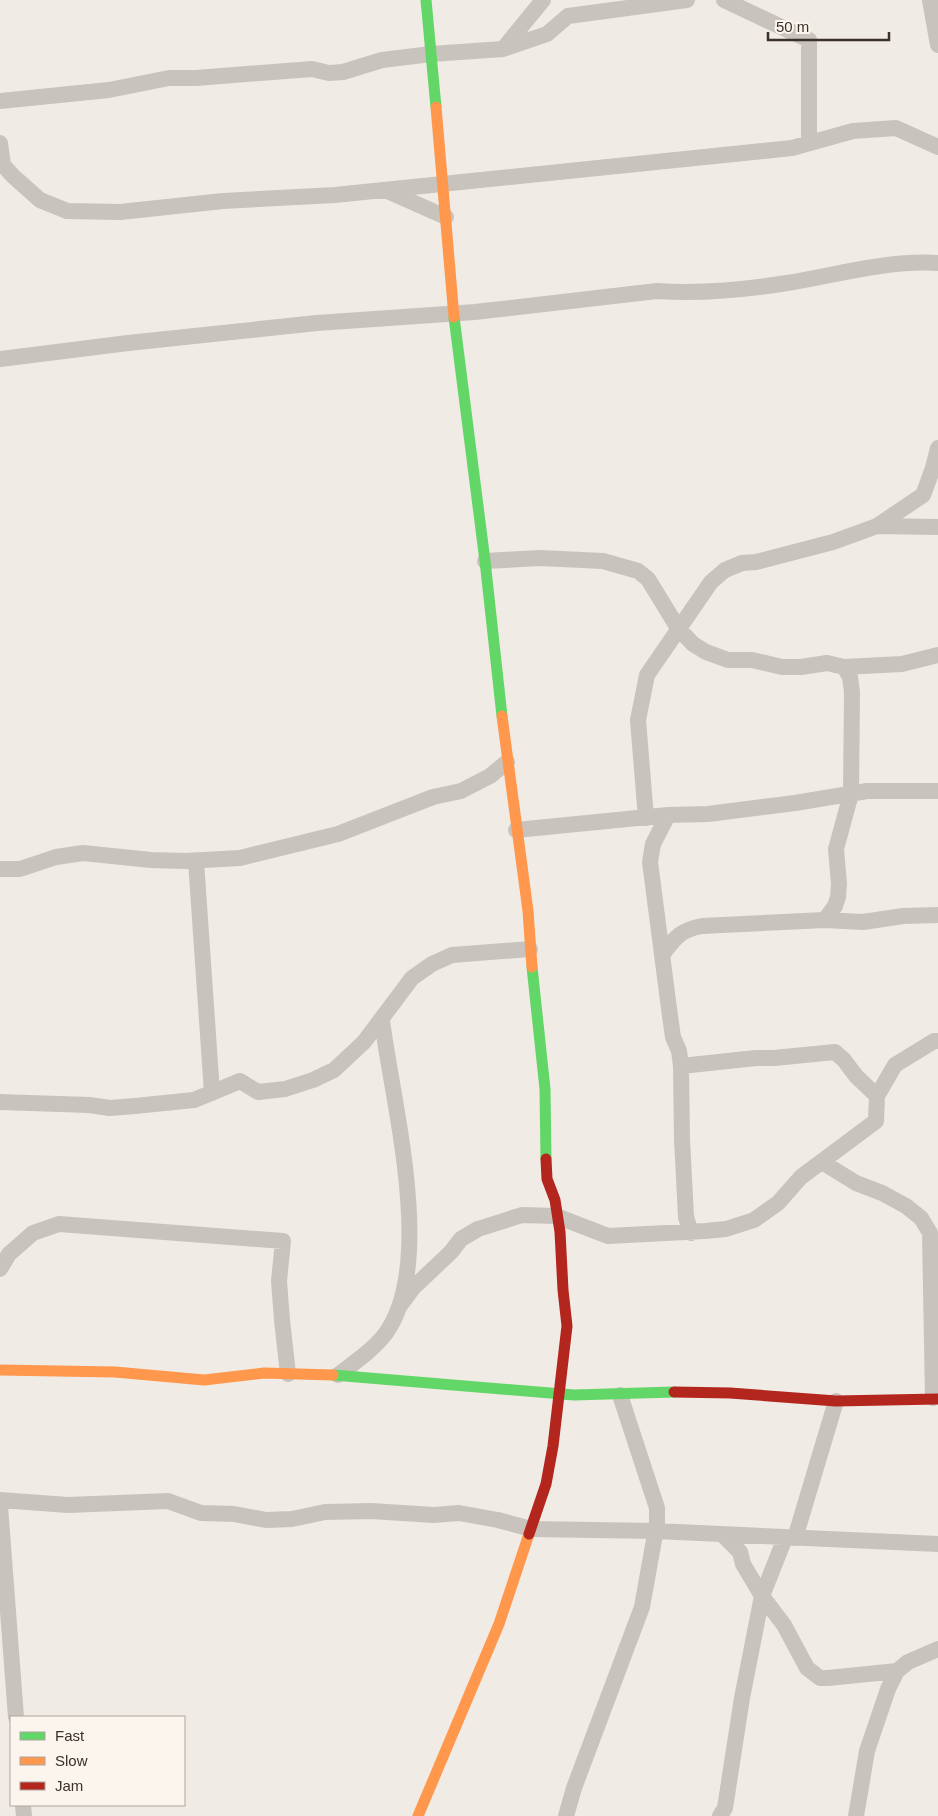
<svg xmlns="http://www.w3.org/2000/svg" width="938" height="1816" viewBox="0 0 938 1816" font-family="Helvetica,sans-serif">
	<rect width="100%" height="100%" fill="#f0ebe5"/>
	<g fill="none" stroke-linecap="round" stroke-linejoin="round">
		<!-- street -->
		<path stroke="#c9c3be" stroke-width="16" d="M724 0 809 40V143
			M930 0 938 45
			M503 49 543 0
			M0 101 109 90 169 78H196L312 69 329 73 343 72 382 60 431 54 503 49 547 34 568 16 687 0
			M0 143 3 165 13 176 40 200 67 211 120 212 223 201 335 195 792 148 853 131 896 128 938 147
			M385 190 446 217
			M0 359 128 343 317 323 475 312 657 291C701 294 744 290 787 283 836 275 887 260 938 263
			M877 526 938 527
			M485 561 540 558 603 561 638 571 648 579 678 628 693 644 706 652 728 660H752L782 667H801L827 663 844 667 902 664 938 655
			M668 815 653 844 650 862 670 1016 673 1037 679 1051 681 1066 682 1139 686 1217 691 1233
			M646 818 638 720 647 675 711 582 725 570 742 563 756 562 833 542 877 526 923 495 933 468 938 448
			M516 830 668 815 708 814 795 803 867 791H938
			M196 861 212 1093
			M0 869H20L56 857 83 853 151 860 185 861 240 858 338 834 433 797 461 791 490 776 507 762
			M825 920 835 906 838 897 839 884 836 849 851 794 852 692 850 677 844 667
			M662 955C675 938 680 930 702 926L825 920 863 922 903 916 938 915
			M681 1066 756 1058H774L835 1052 844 1060 856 1076 877 1096
			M0 1102 89 1105 110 1108 135 1106 194 1100 240 1081 258 1092 285 1089 313 1080 334 1070 364 1042 412 978 432 964 452 955 530 949
			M822 1162 856 1183 882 1193 906 1206 921 1218 930 1233 933 1398
			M0 1269 9 1254 33 1233 59 1224 283 1241 279 1281 282 1320 288 1374
			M399 1307 413 1288 451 1252 461 1239 478 1229 522 1215 556 1216 608 1236 705 1231 726 1229 754 1220 778 1203 801 1177 876 1121 877 1096 895 1065 934 1041H938
			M338 1375C355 1362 373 1350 386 1333 436 1262 392 1102 382 1020
			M0 1500 68 1505 168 1501 201 1513 234 1514 266 1520 292 1519 325 1512 371 1511 434 1515 459 1513 498 1520 531 1529 656 1531 938 1544
			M0 1506 16 1717
			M723 1535 740 1552 743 1564 762 1596 784 1625 807 1668 820 1678H828L897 1671
			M795 1538 836 1401
			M23 1805 24 1816
			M566 1816 574 1788 642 1607 657 1523V1508L620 1395
			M720 1816 725 1808 742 1698 762 1596 785 1538
			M856 1816 867 1751 888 1689 897 1671 908 1662 938 1649"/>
		<!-- fast -->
		<path stroke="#63d668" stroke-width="11" d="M426 0 436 107
			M454 317 485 561 502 716
			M532 967 545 1089 546 1159
			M333 1375 574 1395 674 1392"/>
		<!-- slow -->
		<path stroke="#ff974d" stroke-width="11" d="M436 107 454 317
			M502 716 528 911 532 967
			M0 1370 115 1372 204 1380 264 1373 333 1375
			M418 1816 499 1624 529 1534"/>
		<!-- jam -->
		<path stroke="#b3261e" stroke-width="11" d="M674 1392 730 1393 836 1401 938 1399
			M529 1534 546 1484 553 1446 567 1326 563 1290 560 1232 555 1200 547 1179 546 1159"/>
	</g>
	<!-- legend -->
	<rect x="10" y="1716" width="175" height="90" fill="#fbf5ee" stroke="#aea6a0"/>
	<rect x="20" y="1732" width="25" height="8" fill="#63d668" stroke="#aea6a0"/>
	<text x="55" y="1741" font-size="15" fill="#3b302b">Fast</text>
	<rect x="20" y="1757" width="25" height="8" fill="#ff974d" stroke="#aea6a0"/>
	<text x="55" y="1766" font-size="15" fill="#3b302b">Slow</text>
	<rect x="20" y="1782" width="25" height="8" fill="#b3261e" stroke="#aea6a0"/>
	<text x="55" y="1791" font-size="15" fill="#3b302b">Jam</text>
	<!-- scale -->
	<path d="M768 32v8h121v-8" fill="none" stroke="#3b302b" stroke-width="2.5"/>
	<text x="776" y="32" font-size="15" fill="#3b302b" stroke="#fbf5ee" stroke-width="4" paint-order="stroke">50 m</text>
</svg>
